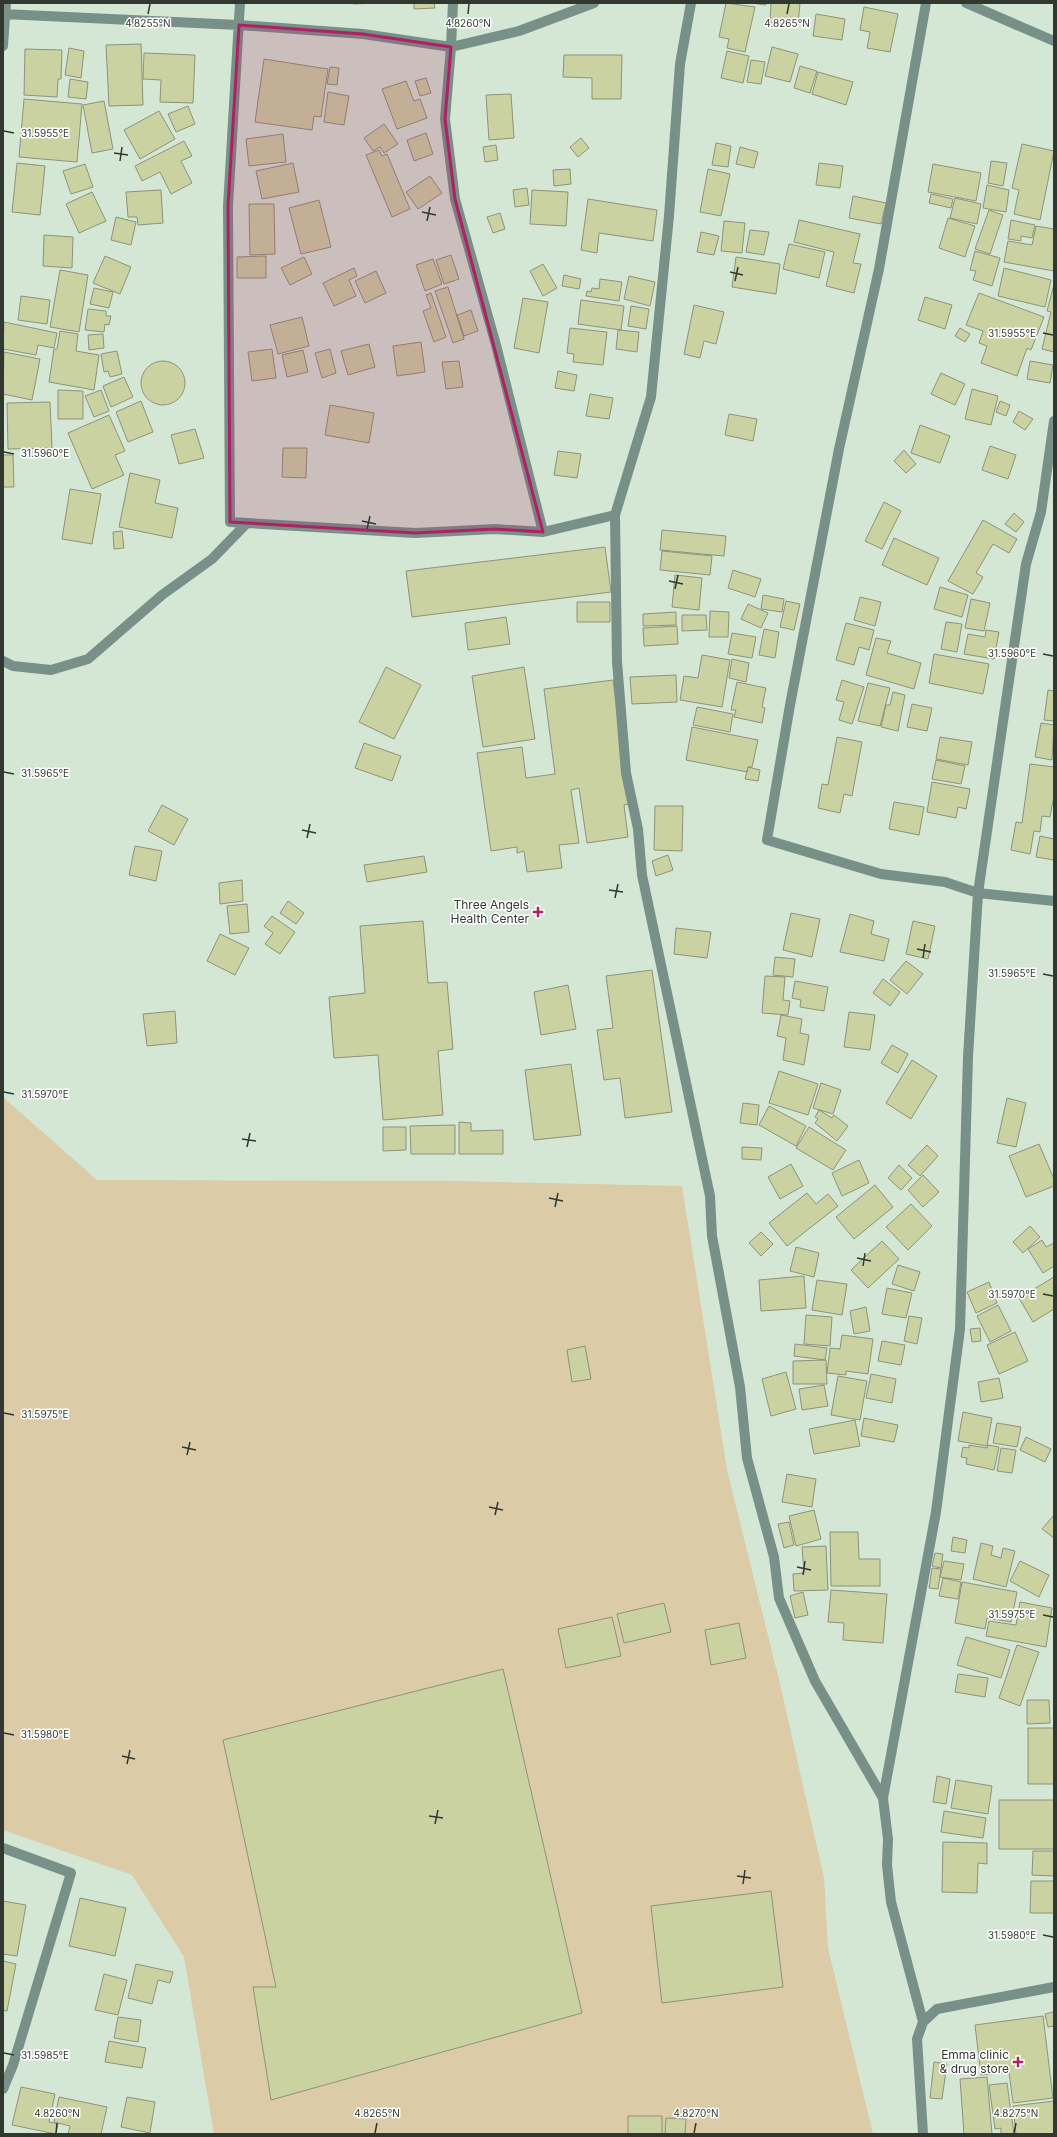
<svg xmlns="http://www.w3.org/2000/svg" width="1057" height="2137" viewBox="0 0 1057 2137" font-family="Inter,sans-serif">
	<rect width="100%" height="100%" fill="#d4e7d4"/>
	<!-- green -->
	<path fill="#dbcba6" d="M3 1097 97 1180 455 1181 682 1186 727 1470 780 1684 824 1878 828 1948 873 2134H214L184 1957 132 1875 3 1830Z"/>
	<!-- building -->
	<path fill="#cad2a2" stroke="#8e927a" d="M353 3H377L353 4Z
		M414 3H434L435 8 414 9Z
		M726 3 755 7 745 52 727 48 729 39 719 37Z
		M751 3H766V5Z
		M771 3H800L798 25 770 23Z
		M864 7 898 14 890 52 867 48 870 32 860 30Z
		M816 14 845 19 842 40 813 36Z
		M141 44 143 105 109 106 106 45Z
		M772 47 798 54 790 82 765 76Z
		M69 48 84 51 81 78 65 75Z
		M25 49 62 50 61 79H58L57 97 24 95Z
		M727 51 749 56 743 83 721 78Z
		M144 53 195 55 193 103 160 102 161 80 143 79Z
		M564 55H622L621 99H592V78L563 77Z
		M264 59 328 69 321 117 314 116 312 130 255 122Z
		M751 60 765 62 761 84 747 82Z
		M800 66 817 71 810 93 794 88Z
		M330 67 339 68 337 85 327 84Z
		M818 72 853 82 846 105 812 94Z
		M426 78 431 93 420 96 415 81Z
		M70 79 88 82 86 99 68 97Z
		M406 81 414 101 420 99 427 118 397 129 382 89Z
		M328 92 349 96 344 125 324 122Z
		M511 94 514 138 489 140 486 95Z
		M24 99 82 104 77 162 19 157Z
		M104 101 113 149 92 153 83 105Z
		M188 106 195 124 176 132 168 114Z
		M159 111 175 139 140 159 124 130Z
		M384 124 398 144 384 153 380 147 373 151 364 138Z
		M426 133 433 154 414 161 407 140Z
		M283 134 286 162 249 166 246 139Z
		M581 138 589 148 578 157 570 147Z
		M184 141 192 156 181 161 192 183 171 194 160 172 142 181 135 166Z
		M716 143 731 146 728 167 712 165Z
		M1022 144 1054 151 1040 220 1014 214 1019 190 1012 188Z
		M496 145 498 160 485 162 483 147Z
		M740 147 758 152 754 168 736 164Z
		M379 150 382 156 387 154 410 209 392 217 366 155Z
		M991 161 1007 163 1003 186 988 183Z
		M17 163 45 166 40 215 12 212Z
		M293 163 299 192 262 199 256 171Z
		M819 163 843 166 840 188 816 185Z
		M85 164 93 187 71 194 63 171Z
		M933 164 981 173 976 201 928 192Z
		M570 169 571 184 554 186 553 170Z
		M708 169 730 174 721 216 700 212Z
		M430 176 442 193 418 209 406 192Z
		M987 185 1009 190 1006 212 983 208Z
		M527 188 529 205 515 207 513 190Z
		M161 190 163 223 138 225 137 217H128L126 192Z
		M532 190 568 192 566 226 530 224Z
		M92 192 106 221 79 233 66 204Z
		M931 194 953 199 951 208 929 203Z
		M853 196 886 203 881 224 849 218Z
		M955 198 981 204 977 224 950 218Z
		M588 199 657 210 653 241 599 233 597 253 581 250Z
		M319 200 331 247 301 254 289 208Z
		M249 204H274L275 254 250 255Z
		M989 210 1003 215 990 254 975 249Z
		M500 213 505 229 493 233 487 217Z
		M116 217 136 222 131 245 111 240Z
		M948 218 975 226 965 257 939 248Z
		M799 220 860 234 853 263 861 264 854 293 826 286 834 252 794 242Z
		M1011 220 1035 225 1032 238 1021 236V241L1008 239Z
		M724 221 745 223 742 253 721 251Z
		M1036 226 1054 229V271L1004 262 1008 241 1032 245Z
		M750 230 769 232 764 255 746 252Z
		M701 232 719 236 714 255 697 252Z
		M44 235 73 237 72 268 43 266Z
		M789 244 825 252 819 278 783 269Z
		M975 251 1000 258 992 286 973 280 976 271 970 270Z
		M451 255 459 279 444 284 436 260Z
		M105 256 131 267 120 294 93 283Z
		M266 256V278H237V257Z
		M304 257 312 274 290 285 281 268Z
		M736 257 780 264 776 294 732 287Z
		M433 259 442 284 425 291 416 265Z
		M543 264 557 288 543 296 530 271Z
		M354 268 357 276 349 280 356 296 334 306 323 283Z
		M1004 268 1051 280 1045 307 998 296Z
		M60 270 88 275 79 332 50 327Z
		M376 271 386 293 365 303 355 281Z
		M564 275 581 279 579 289 562 286Z
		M629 276 655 282 650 306 624 299Z
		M600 279 622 282 619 301 586 296 587 291 591 292 592 288 599 289Z
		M1054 284V352L1042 349 1051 312 1047 311Z
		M448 287 464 339 453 343 435 291Z
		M94 288 113 292 109 308 90 304Z
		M431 293 446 337 434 342 423 311 431 308 426 295Z
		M979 293 1044 317 1031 350 1027 348 1017 376 981 363 987 346 979 343 983 331 966 325Z
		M21 296 50 300 47 324 18 320Z
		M925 297 952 305 945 329 918 320Z
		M523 298 548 302 539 353 514 348Z
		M581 300 624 306 621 330 578 324Z
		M694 305 724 312 716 344 704 341 700 358 684 354Z
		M631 306 649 309 646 329 628 326Z
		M88 309 106 311V316H111L109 325 105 324 104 332 85 330Z
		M471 310 478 331 464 336 457 315Z
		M302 317 309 346 278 354 270 325Z
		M4 322 57 333 54 348 38 345 36 355 3 349Z
		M570 328 607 332 603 365 573 362 574 354 567 353Z
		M960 328 970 334 965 342 955 336Z
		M618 330 639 332 637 352 616 349Z
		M60 331 78 334 76 351 99 355 94 390 49 382 54 349H57Z
		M103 334 104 348 89 350 88 335Z
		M421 342 425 372 397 376 393 346Z
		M369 344 375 367 348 375 341 351Z
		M272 349 276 378 252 381 248 352Z
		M330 349 336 373 322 378 315 353Z
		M303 350 308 372 287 377 282 355Z
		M117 351 122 374 110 377 108 371 104 372 101 354Z
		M4 352 40 359 32 400 3 394Z
		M459 361 463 387 446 389 442 362Z
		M1030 361 1053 365 1050 383 1027 379Z
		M141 383a22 22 0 1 1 44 0a22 22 0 1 1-44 0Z
		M558 371 577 375 574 391 555 388Z
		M941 373 965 384 955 405 931 394Z
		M124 377 133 397 111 407 103 386Z
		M972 389 998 396 991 425 965 419Z
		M58 390 83 391V419H58Z
		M101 390 109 411 94 417 85 396Z
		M590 394 613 398 609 419 586 416Z
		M141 401 153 432 128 442 116 412Z
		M1000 401 1010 405 1006 416 996 412Z
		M50 402 52 448 8 449 7 403Z
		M330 405 374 413 369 443 325 435Z
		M1019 411 1033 419 1025 430 1013 422Z
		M729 414 757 419 753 441 725 435Z
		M109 415 125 451 115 455 124 475 92 489 68 433Z
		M920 425 950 436 940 463 911 453Z
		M195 429 204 458 179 464 171 435Z
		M990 446 1016 455 1008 479 982 470Z
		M283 448H307L306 478 282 477Z
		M904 450 916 464 906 473 894 461Z
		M558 451 581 454 577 478 554 475Z
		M3 455H13L14 487H3Z
		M130 473 160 480 155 503 178 508 172 538 119 527Z
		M70 489 101 494 92 544 62 539Z
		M884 502 901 511 882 549 865 541Z
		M1014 513 1024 522 1016 532 1005 524Z
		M983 520 1017 539 1009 553 993 544 976 573 983 577 973 594 948 581Z
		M662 530 726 536 724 556 660 550Z
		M122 531 124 548 114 549 113 532Z
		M894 538 939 558 927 585 882 565Z
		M605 547 611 592 412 617 406 571Z
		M662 551 712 556 710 575 660 570Z
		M733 570 761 579 755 597 728 588Z
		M675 575 702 578 699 610 672 607Z
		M940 587 968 595 962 617 934 609Z
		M763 595 784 599 782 612 761 609Z
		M860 597 881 602 875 626 854 620Z
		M971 599 990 603 984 631 965 628Z
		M786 601 800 604 794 630 780 627Z
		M577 602H610V622H577Z
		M748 604 768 613 761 628 741 619Z
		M710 611 729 612 728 637H709Z
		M676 612V625L643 626V614Z
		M682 615H706L707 630 682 631Z
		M506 617 510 644 468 650 465 623Z
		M946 622 962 624 957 652 941 649Z
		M846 623 874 630 869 650 859 647 854 665 836 660Z
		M677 626 678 644 644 646 643 628Z
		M764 629 779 632 775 658 759 655Z
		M986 630 999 632 994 659 964 654 968 634 985 637Z
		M732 633 756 637 752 658 728 654Z
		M876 638 891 641 887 653 921 663 914 689 866 675Z
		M934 654 989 664 983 694 929 683Z
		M702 655 730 660 722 707 680 700 684 676 698 678Z
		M732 659 749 663 746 682 729 678Z
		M386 667 421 685 394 739 359 722Z
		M524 667 535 739 483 747 472 676Z
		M676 675 677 702 632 704 630 677Z
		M613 680 629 804 624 805 628 837 587 843 579 788 571 790 579 843 559 845 562 868 527 872 524 851 517 853V847L491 851 477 753 522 747 526 778 555 774 544 689Z
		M842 680 864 687 852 724 839 720 844 702 836 700Z
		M737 682 766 688 762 707 765 708 762 723 734 717 736 710H731Z
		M868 683 890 688 880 726 858 721Z
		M1048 690 1054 691V721L1044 720Z
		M893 692 905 695 898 731 881 727 886 705H890Z
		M912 704 932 708 927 731 907 727Z
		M697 707 733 714 730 732 693 725Z
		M1041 723 1054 725 1052 760 1035 757Z
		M692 727 758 740 752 767H748L747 772 686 760Z
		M837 737 862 742 852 796 844 794 840 813 818 808 822 784 828 785Z
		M940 737 972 742 968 765 936 759Z
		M364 743 401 756 392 781 355 768Z
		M936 760 965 766 961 784 932 779Z
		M1030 764 1054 767V796L1050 817 1042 816 1040 832 1034 831 1030 854 1011 850 1016 822 1022 823Z
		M748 767 760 770 758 781 745 779Z
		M932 782 970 789 966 809 958 807 956 818 927 812Z
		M894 802 924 807 919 835 889 829Z
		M162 805 188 819 174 845 148 831Z
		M655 806H683L682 851 654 850Z
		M1040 836 1054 839V860L1036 857Z
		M135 846 162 851 156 881 129 875Z
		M668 855 673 870 656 876 652 861Z
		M424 856 427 872 367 882 364 865Z
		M242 880 243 901 220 904 219 883Z
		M288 901 304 913 296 924 280 913Z
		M247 904 249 932 230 934 227 906Z
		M791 913 820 919 812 957 783 950Z
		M850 914 874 921 871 934 889 939 884 961 840 952Z
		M272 916 295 932 280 954 265 944 273 933 264 926Z
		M423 921 428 983 447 982 453 1049 438 1051 443 1115 383 1120 378 1055 334 1058 329 997 365 993 360 926Z
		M913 921 935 926 928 959 906 954Z
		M676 928 711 932 707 958 674 954Z
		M220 934 249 948 235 975 207 961Z
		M775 957 795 959 793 977 773 975Z
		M906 961 923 974 907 994 890 980Z
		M652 970 672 1112 625 1118 620 1078 604 1080 597 1030 613 1028 606 976Z
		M765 976 785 977 783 1000 790 1001 788 1015 762 1013Z
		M883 979 900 992 890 1006 873 993Z
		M795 981 828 987 824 1011 800 1007 801 1000 792 998Z
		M568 985 576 1029 541 1035 534 992Z
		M175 1011 177 1043 147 1046 143 1014Z
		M849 1012 875 1015 870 1050 844 1047Z
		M781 1015 802 1019 800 1033 809 1035 804 1065 783 1060 786 1038 777 1036Z
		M892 1045 908 1054 898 1073 881 1063Z
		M912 1060 937 1076 911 1119 886 1103Z
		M571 1064 581 1135 534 1140 525 1070Z
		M779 1071 818 1084 808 1115 769 1103Z
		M821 1083 841 1090 833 1114 813 1108Z
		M1007 1098 1026 1103 1016 1147 997 1143Z
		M743 1103 759 1105 757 1125 740 1123Z
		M769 1106 806 1126 796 1146 759 1125Z
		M819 1110 832 1118 834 1115 848 1126 837 1141 815 1123 818 1119 815 1117Z
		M459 1122 471 1123V1131L503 1130V1154H459Z
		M455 1125V1154H411L410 1126Z
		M383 1127H406V1150L383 1151Z
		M809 1127 846 1150 833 1170 796 1148Z
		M1039 1144 1054 1179V1186L1026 1197 1009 1156Z
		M927 1145 938 1156 920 1176 908 1165Z
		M742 1147 762 1148 761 1160 742 1159Z
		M859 1160 869 1183 842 1196 832 1173Z
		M791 1164 803 1186 780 1199 768 1177Z
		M899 1165 912 1178 901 1190 888 1178Z
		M923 1175 939 1192 923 1207 908 1190Z
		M875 1185 893 1207 854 1239 836 1217Z
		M807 1193 816 1204 828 1194 838 1206 787 1246 769 1223Z
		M911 1204 932 1226 908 1250 886 1227Z
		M1030 1226 1040 1237 1023 1253 1013 1242Z
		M761 1232 773 1244 761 1256 749 1243Z
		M1042 1240 1046 1247 1054 1243V1266L1043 1273 1028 1249Z
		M882 1241 899 1259 868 1288 851 1270Z
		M796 1247 819 1253 814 1277 790 1271Z
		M898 1265 920 1272 914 1291 892 1284Z
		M804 1276 806 1308 761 1311 759 1280Z
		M1054 1277V1309L1033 1322 1019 1298Z
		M817 1280 847 1284 842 1315 812 1310Z
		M989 1282 997 1303 976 1313 967 1292Z
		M887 1288 912 1293 906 1318 882 1314Z
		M998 1305 1011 1331 990 1342 977 1316Z
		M866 1307 870 1331 854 1334 850 1311Z
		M806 1315 832 1317 830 1346 804 1344Z
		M909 1316 922 1318 917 1344 904 1341Z
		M980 1328 981 1341 972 1342 970 1329Z
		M1015 1332 1028 1361 999 1374 987 1345Z
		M842 1335 873 1339 868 1374 846 1371V1375L827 1373 830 1348 840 1349Z
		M882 1341 905 1345 901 1365 878 1361Z
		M795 1344 827 1348 825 1360 794 1356Z
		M585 1346 591 1379 572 1382 567 1350Z
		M826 1360 827 1384H793V1361Z
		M786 1372 796 1409 771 1416 762 1379Z
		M871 1374 896 1379 892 1403 866 1398Z
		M838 1376 867 1381 860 1420 831 1415Z
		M999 1378 1003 1398 981 1402 978 1382Z
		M824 1385 828 1406 802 1410 799 1389Z
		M963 1412 992 1418 987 1446 958 1441Z
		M864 1418 898 1425 894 1442 861 1436Z
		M855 1420 860 1446 814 1454 809 1429Z
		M997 1423 1021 1427 1017 1447 993 1443Z
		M1026 1437 1051 1449 1045 1462 1020 1450Z
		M969 1445 987 1448 988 1445 999 1447 994 1470 966 1464 967 1458 961 1457 963 1447 969 1448Z
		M1001 1448 1016 1450 1012 1473 997 1471Z
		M787 1474 816 1479 812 1507 782 1502Z
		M814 1510 821 1539 796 1546 789 1516Z
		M1054 1515V1538L1042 1529Z
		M789 1522 794 1545 784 1548 778 1524Z
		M830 1532H858L859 1559H880V1586H831Z
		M953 1537 967 1540 965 1553 951 1551Z
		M981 1543 993 1546 991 1555 1001 1558 1003 1548 1015 1551 1006 1587 973 1579Z
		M826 1546 828 1590 794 1591 793 1574 804 1573 802 1547Z
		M935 1553 943 1554 941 1568 932 1566Z
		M944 1561 964 1564 961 1580 940 1577Z
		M1020 1561 1049 1575 1039 1597 1010 1581Z
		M932 1568 941 1569 938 1589 929 1588Z
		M943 1578 961 1582 958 1599 939 1596Z
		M962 1582 1017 1592 1011 1622 987 1618 985 1629 955 1623Z
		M831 1590 887 1594 883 1643 843 1640 844 1623 828 1622Z
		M803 1592 808 1615 795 1618 790 1596Z
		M1020 1602 1052 1608 1046 1647 986 1636 989 1621 1016 1625Z
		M664 1603 671 1632 624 1643 617 1614Z
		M612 1617 621 1656 566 1668 558 1629Z
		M739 1623 746 1658 711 1665 705 1630Z
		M966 1637 1010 1650 1001 1678 957 1665Z
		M1017 1645 1039 1652 1020 1706 999 1698Z
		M503 1669 582 2013 271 2100 253 1987H276L223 1740Z
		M958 1674 988 1678 985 1697 955 1692Z
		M1027 1700H1049L1050 1723 1027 1724Z
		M1028 1728H1054V1784H1028Z
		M937 1776 950 1779 946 1804 933 1802Z
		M956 1780 992 1786 988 1814 951 1808Z
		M999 1800H1054V1849H999Z
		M944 1811 986 1818 983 1838 941 1832Z
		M943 1842 987 1843V1864L978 1863 977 1893 942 1892Z
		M1033 1851H1054V1876L1032 1875Z
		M1031 1881H1054V1913H1030Z
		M771 1891 783 1987 662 2003 651 1906Z
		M80 1898 126 1908 115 1956 69 1946Z
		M3 1901 26 1905 17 1956 3 1954Z
		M3 1961 16 1964 7 2011 3 2010Z
		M136 1964 173 1972 170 1983 158 1980 152 2004 128 1998Z
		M104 1974 127 1980 118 2015 95 2010Z
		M1054 2012V2026L1048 2027 1045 2014Z
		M1043 2016 1053 2098 1013 2103 1009 2072 981 2075 975 2025Z
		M118 2017 141 2020 138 2042 114 2038Z
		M109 2041 146 2048 142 2068 105 2062Z
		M934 2062 947 2064 942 2099 930 2098Z
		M987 2077 992 2134H964L960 2079Z
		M1007 2083 1014 2134H1001V2128L995 2129 989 2085Z
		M21 2087 55 2094 49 2122 58 2124 56 2134 12 2125Z
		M59 2097 107 2107 101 2134H68L70 2126 54 2122Z
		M127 2097 155 2102 150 2133 121 2127Z
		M1054 2101V2134H1016L1013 2106Z
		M628 2116H662V2134H628Z
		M666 2118 686 2119 685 2134H665Z"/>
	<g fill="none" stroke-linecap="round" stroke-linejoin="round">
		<!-- minor -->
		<path stroke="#789088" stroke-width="10" d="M240 3 228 206 230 522 415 533 495 529 543 532
			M453 3 451 47 445 119 455 199 496 345 543 532 615 515
			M691 3 680 64 669 216 651 397 615 515 617 662 626 773 638 829 642 875 710 1196 712 1236 740 1387 747 1458 774 1557 779 1598 815 1681 883 1798
			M926 3 879 269 839 449 790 705 767 840 881 874 945 882 978 893 1054 901
			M966 3 1054 41
			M3 14 239 25 363 34 451 47 519 31 594 3
			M3 46 6 3
			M3 661 13 666 51 670 88 659 162 595 212 559 247 523
			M3 1848 71 1873 13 2065 3 2089
			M923 2022 891 1902 887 1865 888 1839 883 1798 936 1512 960 1329 968 1057 978 893 1026 564 1041 512 1054 421
			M923 2134 917 2039 923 2022 937 2009 1054 1987"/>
	</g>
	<!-- marked area -->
	<path fill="#ac2263" fill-opacity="0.2" stroke="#ac2263" stroke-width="3" stroke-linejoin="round" d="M239 25 363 34 451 47 445 119 455 199 543 532 495 529 415 533 230 522 228 206Z"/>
	<!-- ticks -->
	<path fill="none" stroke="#313830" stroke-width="1.5" d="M148 14 150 4M468 14 469 4M787 14 789 4M4 131 14 133M114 153 128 155M120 161 122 147M422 212 436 215M427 221 430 207M730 272 743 275M735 281 738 267M1043 333 1053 335M4 452 14 454M362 521 376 524M367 529 370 516M669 581 683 584M675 589 678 575M1043 654 1053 656M4 772 14 774M302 830 316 833M307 838 310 824M609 890 623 892M615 898 618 884M917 949 931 952M923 958 925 944M1043 974 1053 976M4 1092 14 1094M242 1139 256 1141M247 1147 250 1133M549 1198 563 1201M555 1207 558 1193M857 1258 871 1261M863 1266 865 1253M1043 1294 1053 1296M4 1413 14 1415M182 1447 196 1450M187 1455 190 1442M489 1507 503 1510M495 1515 498 1502M797 1567 811 1570M803 1575 805 1561M1043 1615 1053 1617M4 1733 14 1735M122 1756 135 1759M127 1764 130 1750M429 1816 443 1818M435 1824 438 1810M737 1876 751 1878M743 1884 745 1870M1043 1935 1053 1937M4 2053 14 2055M56 2133 57 2123M375 2133 377 2123M694 2133 696 2123M1014 2133 1016 2123"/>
	<!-- markers -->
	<g fill="#ac2263" stroke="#fff" stroke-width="1.5">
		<path d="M536 906h4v4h4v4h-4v4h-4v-4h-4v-4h4z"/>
		<path d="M1016 2056h4v4h4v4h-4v4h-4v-4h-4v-4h4z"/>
	</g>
	<g text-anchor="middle" stroke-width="3" stroke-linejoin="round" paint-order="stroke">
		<!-- poi labels -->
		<g font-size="12" fill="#313830" stroke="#fff" text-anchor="end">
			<text x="529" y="909">Three Angels<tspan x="529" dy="14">Health Center</tspan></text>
			<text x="1009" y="2059">Emma clinic<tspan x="1009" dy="14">&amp; drug store</tspan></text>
		</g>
	</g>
	<g font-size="10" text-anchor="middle" fill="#313830" stroke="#fff" stroke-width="3" stroke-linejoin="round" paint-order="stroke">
		<text x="148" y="27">4.8255°N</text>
		<text x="468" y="27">4.8260°N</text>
		<text x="787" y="27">4.8265°N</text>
		<text x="45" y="137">31.5955°E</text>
		<text x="1012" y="337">31.5955°E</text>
		<text x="45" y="457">31.5960°E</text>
		<text x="1012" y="657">31.5960°E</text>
		<text x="45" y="777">31.5965°E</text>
		<text x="1012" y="977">31.5965°E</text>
		<text x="45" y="1098">31.5970°E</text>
		<text x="1012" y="1298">31.5970°E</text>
		<text x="45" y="1418">31.5975°E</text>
		<text x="1012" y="1618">31.5975°E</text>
		<text x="45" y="1738">31.5980°E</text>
		<text x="1012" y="1939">31.5980°E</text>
		<text x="45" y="2059">31.5985°E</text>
		<text x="57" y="2117">4.8260°N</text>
		<text x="377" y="2117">4.8265°N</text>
		<text x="696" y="2117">4.8270°N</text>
		<text x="1016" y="2117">4.8275°N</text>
	</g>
	<!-- border -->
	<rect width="1057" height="2137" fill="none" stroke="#313830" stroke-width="8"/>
</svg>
